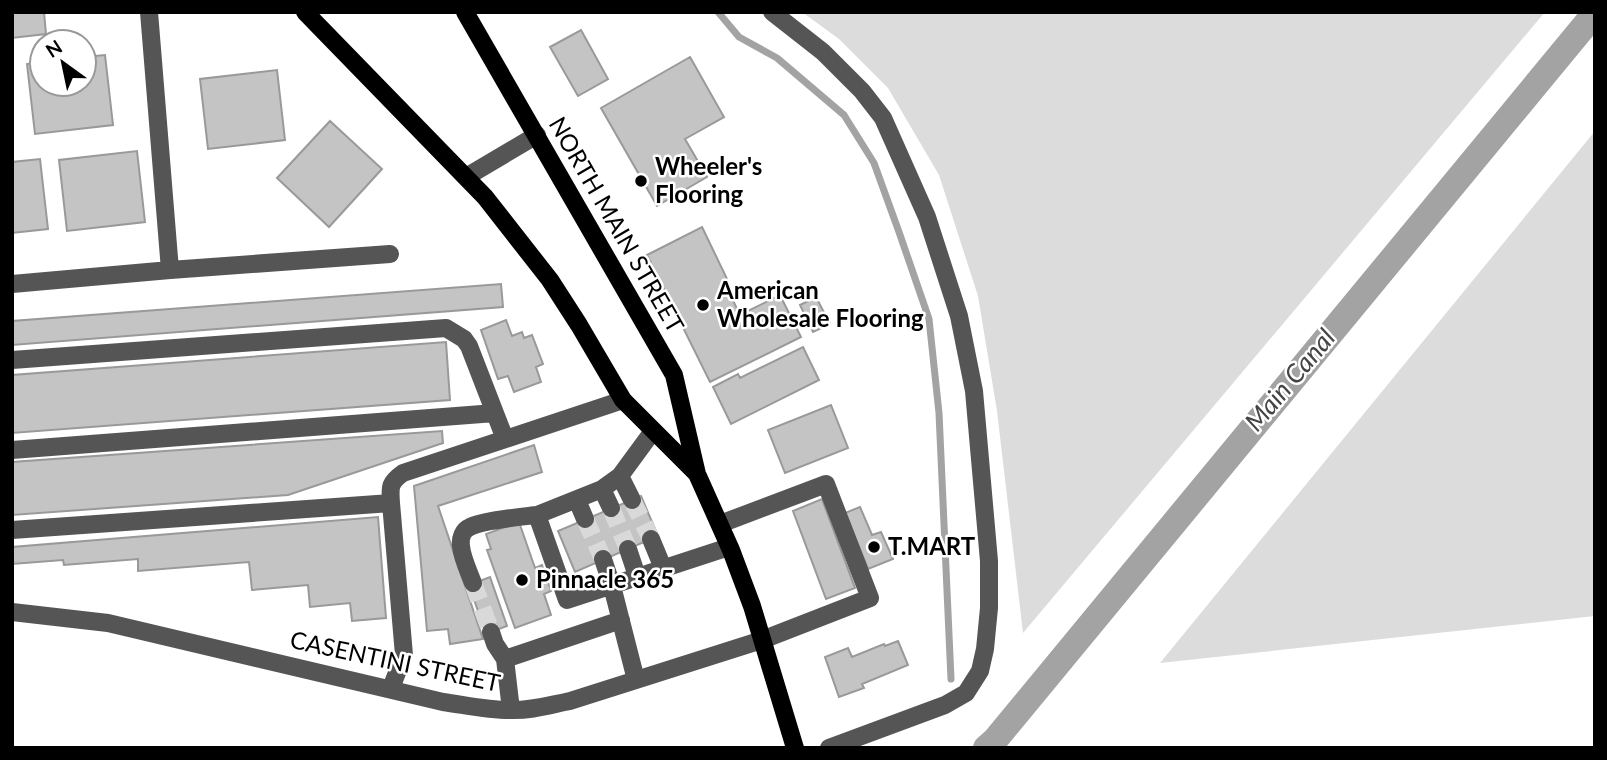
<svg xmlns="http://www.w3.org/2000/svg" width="1607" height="760" viewBox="0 0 1607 760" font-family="Lato,sans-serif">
	<rect width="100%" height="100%" fill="#fff"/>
	<!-- green -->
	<path fill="#dcdcdc" d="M802 12H1545L1023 633 997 411 978 296 939 175 888 88 839 39Z
		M1595 131V616L1160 663Z"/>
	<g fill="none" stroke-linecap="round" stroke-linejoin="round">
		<!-- stream -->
		<path stroke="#a3a3a3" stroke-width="7" d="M718 12 739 37 777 58 844 115 874 163 899 232 929 319 939 413 951 679"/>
		<!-- canal -->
		<path stroke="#a3a3a3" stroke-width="26" d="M986 748 995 740 1595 13"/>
	</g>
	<!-- building -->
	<path fill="#c4c4c4" stroke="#999" stroke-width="2" d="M12 12H44L46 34 12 38Z
		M581 30 608 79 578 96 550 47Z
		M105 55 113 125 35 134 27 64 42 62V84H84V57Z
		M690 57 724 117 685 139 707 177 657 206 601 108Z
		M277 70 285 140 208 149 200 79Z
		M330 121 382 169 329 227 277 178Z
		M137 151 145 222 67 231 59 160Z
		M40 159 48 229 12 233V162Z
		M702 227 729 283 725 284 740 315 780 295 801 337 710 382 647 255Z
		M501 284 503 307 12 345V321Z
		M816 297 830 324 813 332 800 305Z
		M506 320 512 336 522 332 524 338 532 335 543 364 536 367 541 382 514 392 508 376 498 379 481 330Z
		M446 342 450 400 12 433V375Z
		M803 347 819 380 731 424 713 387 738 374 740 378Z
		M831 405 848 448 785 473 768 430Z
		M442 431 443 443 288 495 12 515V462Z
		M534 445 542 472 438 506 483 639 450 644 448 629 427 631 414 486Z
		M641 496 658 536 575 572 558 531Z
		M822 499 855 588 826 599 793 511Z
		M860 507 872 535 881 532 893 559 868 569 845 513Z
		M378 517 386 618 352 621 350 603 310 607 308 585 252 590 249 562 138 571V559L64 565 63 560 12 564V547Z
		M519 522 535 568 542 565 551 591 544 594 551 615 515 628 487 550 491 549 486 534Z
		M490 577 507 626 486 634 469 585Z
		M898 641 908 665 862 684 864 688 839 697 825 657 848 648 852 657 884 644 885 646Z"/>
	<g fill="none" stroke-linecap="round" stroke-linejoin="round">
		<!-- minor-tunnel -->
		<path stroke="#d9d9d9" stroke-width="18" stroke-dasharray="18 9" stroke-linecap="butt" d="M632 500 651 539
			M611 508 628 549
			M585 519 603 559
			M473 583 491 632"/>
		<!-- minor -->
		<path stroke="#555" stroke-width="18" d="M149 12 170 270
			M772 12 823 52 862 91 883 118 927 217 959 316 974 391 989 561V608L985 649 980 671 966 693 945 705 829 748
			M466 177 537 135
			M12 284 170 270 390 254
			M12 360 446 328 464 339 469 346 505 439
			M653 431 620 476 602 489 537 515 567 600 729 547
			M12 450 495 413
			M620 476 632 500
			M602 489 611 508
			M577 500 585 519
			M12 530 391 503
			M651 539 663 568
			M628 549 637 576
			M603 559 612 586 636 680
			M473 583C469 572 462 558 461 546 460 538 463 530 470 527 484 520 520 517 537 515
			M12 612 108 623 443 702C465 705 487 710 509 710 530 711 550 705 570 701L762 640 870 598 826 484 720 524
			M491 632 495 644 505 659
			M391 688 404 655 391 503C390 487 389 483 403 473L623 400
			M511 710 505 659 621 620"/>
		<!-- major -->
		<path stroke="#000" stroke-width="18" d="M305 12 485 197 550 280 579 325 623 400 697 474
			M465 12 674 375 697 474 731 550 752 606 795 748"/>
	</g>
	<!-- markers -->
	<g fill="#000" stroke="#fff" stroke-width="2.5">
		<circle cx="641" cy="181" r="7"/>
		<circle cx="703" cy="305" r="7"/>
		<circle cx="874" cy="547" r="7"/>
		<circle cx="522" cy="580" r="7"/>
	</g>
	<g text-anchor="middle" stroke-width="5" stroke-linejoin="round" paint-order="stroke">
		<!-- poi labels -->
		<g font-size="24" font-weight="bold" fill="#000" stroke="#fff" text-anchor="start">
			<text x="655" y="175">Wheeler's<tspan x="655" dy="28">Flooring</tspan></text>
			<text x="717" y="299">American<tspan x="717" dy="28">Wholesale Flooring</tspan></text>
			<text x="888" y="555">T.MART</text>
			<text x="536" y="588">Pinnacle 365</text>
		</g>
		<!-- street labels -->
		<g font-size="24" fill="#000" stroke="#fff">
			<text transform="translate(616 225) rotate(60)" y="8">NORTH MAIN STREET</text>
			<text transform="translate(395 662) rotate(12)" y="8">CASENTINI STREET</text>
		</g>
		<!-- water labels -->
		<g font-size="26" font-style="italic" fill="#444" stroke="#fff">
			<text transform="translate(1290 380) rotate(-50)" y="9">Main Canal</text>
		</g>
	</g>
	<!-- border -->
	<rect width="1607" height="760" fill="none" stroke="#000000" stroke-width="28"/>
	<!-- north arrow -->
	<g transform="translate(63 63) rotate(327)"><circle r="33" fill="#ffffff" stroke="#999999" stroke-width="2"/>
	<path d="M0-5L12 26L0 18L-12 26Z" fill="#000000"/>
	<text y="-10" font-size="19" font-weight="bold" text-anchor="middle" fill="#000000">N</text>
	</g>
</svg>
